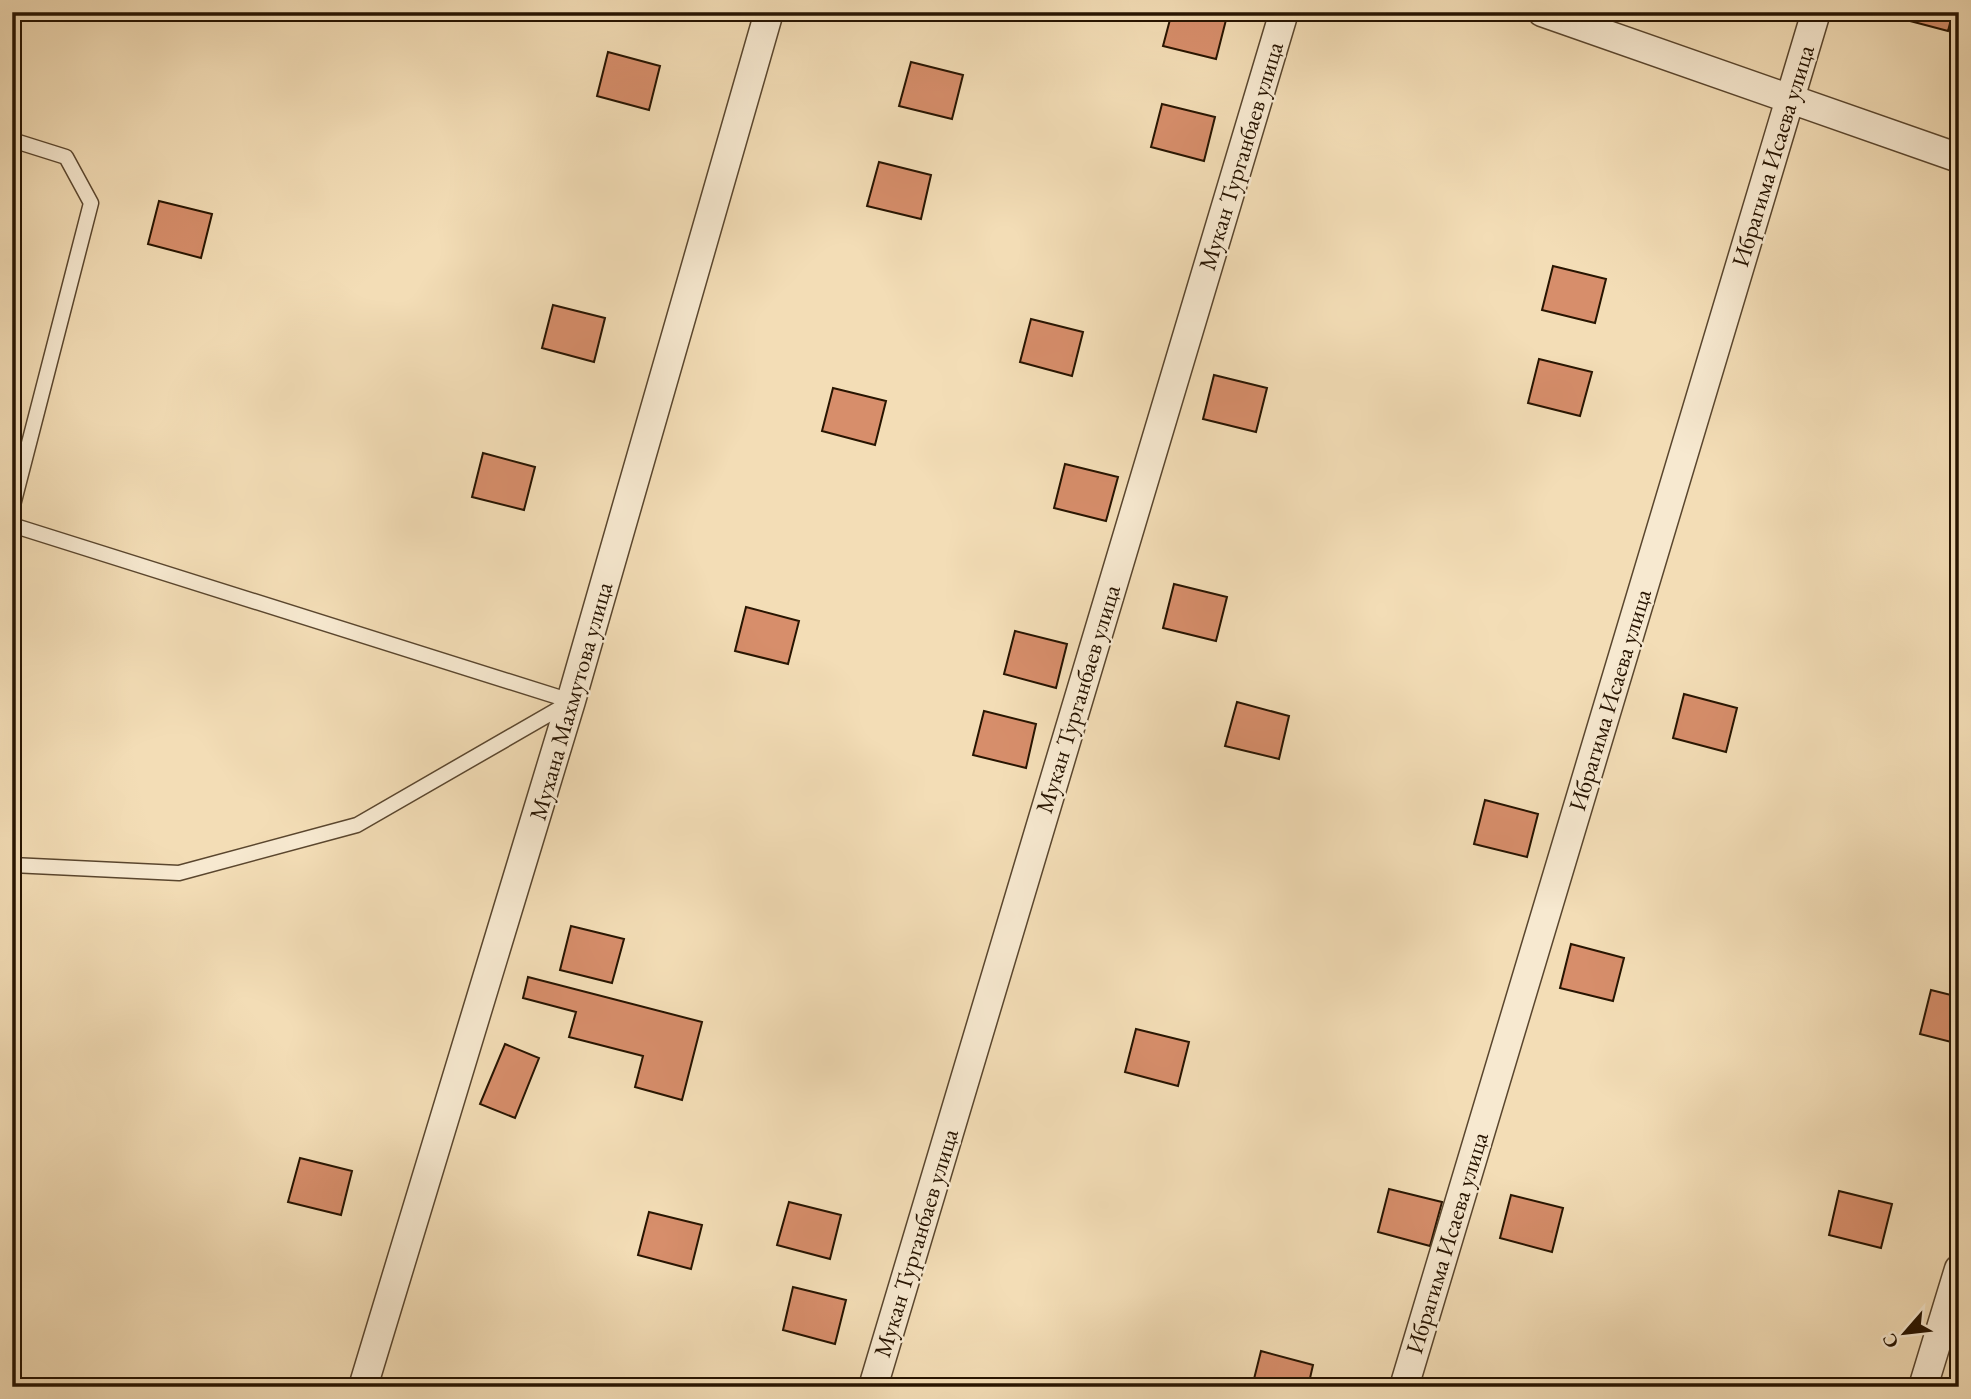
<svg xmlns="http://www.w3.org/2000/svg" width="1971" height="1399" viewBox="0 0 1971 1399" font-family="'EB Garamond',serif">
	<rect width="100%" height="100%" fill="#f3ddb6"/>
	<filter id="stains"><feTurbulence type="fractalNoise" baseFrequency=".00286" numOctaves="4"/><feColorMatrix values="0 0 0 0 .2 0 0 0 0 .09 0 0 0 0 .02 0 0 0 .5 -.17"/></filter>
	<radialGradient id="worn" r=".72"><stop offset=".6" stop-color="#630" stop-opacity="0"/><stop offset="1" stop-color="#630" stop-opacity=".3"/></radialGradient>
	<!-- building -->
	<path fill="#d78e6b" stroke="#271401" stroke-width="2" d="M1172 12H1213L1227 16 1216 59 1163 46Z
		M1897 12H1953L1948 31 1895 17Z
		M608 52 660 66 649 110 597 96Z
		M911 62 963 75 952 119 899 106Z
		M1162 104 1215 117 1204 161 1151 147Z
		M879 162 931 175 921 219 867 206Z
		M159 201 212 214 201 258 148 244Z
		M1553 266 1606 279 1595 323 1542 310Z
		M553 305 605 318 594 362 542 348Z
		M1031 319 1083 332 1072 376 1020 362Z
		M1539 359 1592 372 1580 416 1528 403Z
		M1214 375 1267 388 1256 432 1203 419Z
		M833 388 886 401 875 445 822 431Z
		M483 453 535 467 524 510 472 497Z
		M1065 464 1118 477 1106 521 1054 508Z
		M1174 584 1227 597 1216 641 1163 628Z
		M746 607 799 621 788 664 735 651Z
		M1015 631 1067 644 1056 688 1004 674Z
		M1684 694 1737 708 1726 752 1673 738Z
		M1237 702 1289 716 1279 759 1225 746Z
		M984 711 1036 724 1026 768 973 755Z
		M1485 800 1538 814 1527 857 1474 844Z
		M571 926 624 939 612 983 560 970Z
		M1571 944 1624 958 1613 1001 1560 988Z
		M528 977 702 1022 682 1100 635 1087 643 1056 569 1037 576 1012 523 998Z
		M1931 990 1959 997V1044L1920 1034Z
		M1136 1029 1189 1042 1178 1086 1125 1072Z
		M505 1044 539 1058 515 1118 480 1104Z
		M300 1158 352 1171 341 1215 288 1202Z
		M1389 1189 1442 1202 1430 1246 1378 1232Z
		M1839 1191 1892 1204 1881 1248 1829 1235Z
		M1511 1195 1563 1208 1552 1252 1500 1238Z
		M789 1202 841 1215 830 1259 777 1245Z
		M649 1212 702 1225 691 1269 638 1255Z
		M793 1287 846 1300 835 1344 783 1330Z
		M1261 1351 1313 1365 1308 1387H1252Z"/>
	<g fill="none" stroke-linecap="round" stroke-linejoin="round">
		<defs>
			<path id="service" d="M12 140 66 157 91 203 12 509
				M12 525 571 701
				M12 865 179 873 357 825 567 704"/>
			<path id="minor" d="M1542 12 1959 158
				M363 1387 571 701 769 12
				M873 1387 1284 12
				M1404 1387 1816 12
				M1923 1387 1959 1269"/>
		</defs>
		<!-- service casing -->
		<use href="#service" stroke="#5a462e" stroke-width="17"/>
		<!-- minor casing -->
		<use href="#minor" stroke="#5a462e" stroke-width="31"/>
		<!-- service -->
		<use href="#service" stroke="#f7e9d0" stroke-width="14"/>
		<!-- minor -->
		<use href="#minor" stroke="#f7e9d0" stroke-width="28"/>
	</g>
	<g text-anchor="middle" stroke-width="5" stroke-linejoin="round" paint-order="stroke">
		<!-- street labels -->
		<g font-size="24" fill="#271401" stroke="#f7e9d0">
			<text transform="translate(1241 156) rotate(-73)" y="8">Мукан Турганбаев улица</text>
			<text transform="translate(1773 156) rotate(-73)" y="8">Ибрагима Исаева улица</text>
			<text transform="translate(1078 699) rotate(-73)" y="8">Мукан Турганбаев улица</text>
			<text transform="translate(1610 700) rotate(-73)" y="8">Ибрагима Исаева улица</text>
			<text transform="translate(571 701) rotate(-74)" y="8">Мухана Махмутова улица</text>
			<text transform="translate(916 1243) rotate(-73)" y="8">Мукан Турганбаев улица</text>
			<text transform="translate(1447 1243) rotate(-73)" y="8">Ибрагима Исаева улица</text>
		</g>
	</g>
	<!-- margin -->
	<rect width="1971" height="1399" fill="none" stroke="#f3ddb6" stroke-width="42"/>
	<rect x="14" y="14" width="1943" height="1371" fill="none" stroke="#271401" stroke-width="3.5"/>
	<rect x="21" y="21" width="1929" height="1357" fill="none" stroke="#271401" stroke-width="2"/>
	<!-- north arrow -->
	<g transform="translate(1905 1333) rotate(242)" stroke="#f7e9d0" stroke-width="5" paint-order="stroke">
	<path d="M0-5L12 26L0 18L-12 26Z" fill="#271401"/>
	<text y="-10" font-size="19" font-weight="bold" text-anchor="middle" fill="#271401">С</text>
	</g>
	<rect width="100%" height="100%" filter="url(#stains)"/>
	<rect width="100%" height="100%" fill="url(#worn)"/>
</svg>
